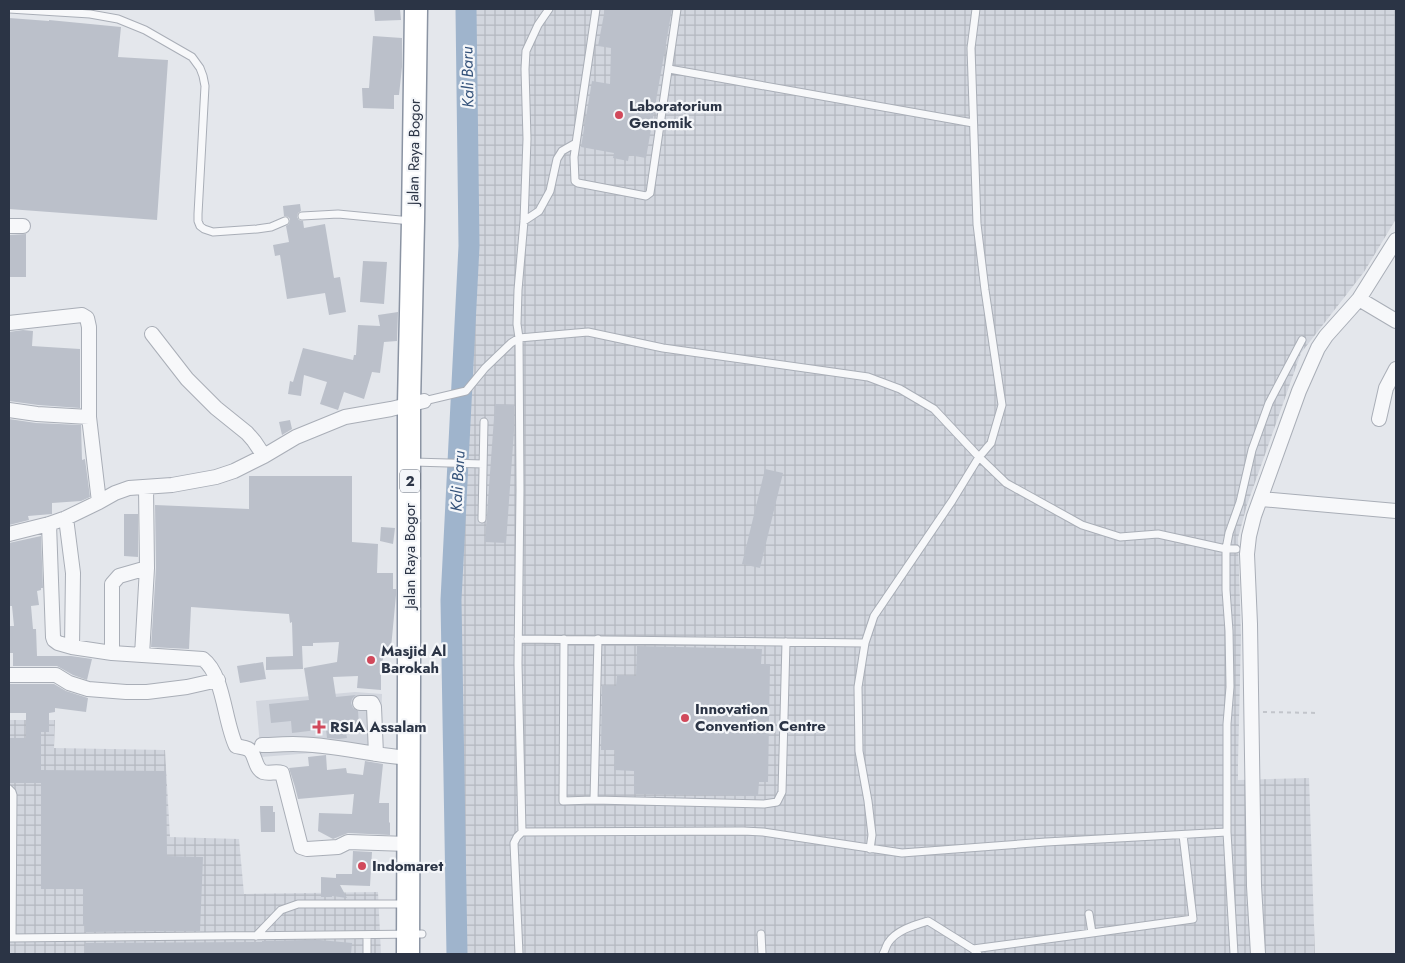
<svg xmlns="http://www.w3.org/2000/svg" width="1405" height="963" viewBox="0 0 1405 963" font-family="Jost,sans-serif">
	<defs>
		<pattern id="industrial-grid" width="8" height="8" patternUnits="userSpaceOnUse" patternTransform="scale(1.25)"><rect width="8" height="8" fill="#d2d6de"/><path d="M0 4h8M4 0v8" fill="none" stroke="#b4b8c0"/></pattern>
	</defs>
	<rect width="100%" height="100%" fill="#e4e7ec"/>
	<!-- built -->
	<path fill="#d2d6de" d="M355 692 382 694 380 759 312 753 261 757 256 701Z"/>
	<!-- industrial -->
	<path fill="url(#industrial-grid)" d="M462 9H1396V219L1364 272 1301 353 1247 505 1238 538 1241 637 1238 763V780L1309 778 1315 954H458Z
		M9 720H55L54 748 165 750 170 837 239 839 244 894 378 892 381 954H9Z"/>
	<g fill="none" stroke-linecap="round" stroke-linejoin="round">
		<!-- river -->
		<path stroke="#9fb4cc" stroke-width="21" d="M457 954 451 600 469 246 466 9"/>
	</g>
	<!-- building -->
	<path fill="#bbc0ca" d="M374 9H400L401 20 375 21Z
		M605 9H672L646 158 629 155 628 161 613 158 614 153 581 147 592 81 610 84 611 48 598 46Z
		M9 18 49 21V20L121 27 118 57 168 60 157 220 9 209Z
		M373 36 402 38V67L399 95H394V109L363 108 362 88H369Z
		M300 204 301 211 298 213 297 217 299 220 303 221 304 228 325 224 334 278 340 277 346 312 329 315 325 293 287 299 280 255 275 256 273 245 289 242 286 226 289 224 290 219 288 217 284 216 283 206Z
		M26 234V277H9V235Z
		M363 261 387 262 384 304 360 302Z
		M398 312 397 341 384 342 380 373 372 372 364 399 344 392 338 410 320 404 327 382 304 375 301 396 288 394 290 381 293 382 303 348 353 360 354 355H356L358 325 380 326 378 315Z
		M23 330 33 331 32 346 80 349V408L38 405 9 401 10 357H9V332Z
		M495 404 514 405V431L506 543 485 542Z
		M9 419 36 423 81 425 82 460 85 459 90 497 81 501 52 503V514L28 516 29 520 9 525Z
		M290 420 292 429 282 435 279 422Z
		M765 469 783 473 760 568 742 564Z
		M249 476H352V542L378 544 377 573H393V589H396V595L391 648 385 647 381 670V690L357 688 358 676 333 677 336 697 356 695 352 699 351 703 353 708 358 711 359 726 345 727 347 738 339 739 327 738 326 729 292 733 291 721 271 723 269 704 309 700 304 668 337 662 339 642 313 643V646H302L303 669 266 670V657L293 656 292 622 290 623 289 614 191 607 189 649 151 647 156 568 155 505 249 509Z
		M124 514H138V557L124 556Z
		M381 527 395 528 393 544 380 541Z
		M41 536 43 588H41V590L37 591 39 605 31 606 33 629H36L37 656H71L92 659 87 680 73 675 57 666H13V653H9V626H14L12 606H9V543Z
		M637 646 762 649 761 664H770L768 782H759L758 796 634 794V771L614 770 615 750H601L602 685 616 686 617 675 636 676Z
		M263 662 266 679 240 683 237 666Z
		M9 684H54L66 691 88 698 86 712 55 708V712L49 713V732H41V770L166 771 167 856 203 857 200 931 85 932V926H83V889H41V783H9V738H26V713H9Z
		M326 755 327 770 346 768 347 773 363 775 365 761 383 764 379 803H389V822L390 823V835L348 833 333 839 318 831 319 813 352 814 354 794 298 799 295 787 289 768 309 766 308 757Z
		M260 806H273V812H275V832H261Z
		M353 851 372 852 370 886 340 885 347 898 332 896V897H321V877L336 878V874H352Z
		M305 940H320L352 943 351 954H84L85 943 262 942V941Z"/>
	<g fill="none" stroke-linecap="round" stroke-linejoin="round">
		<defs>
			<path id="service" d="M9 9 90 14 118 19 145 30 192 57 200 68 203 76 205 86 198 214V221L200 226 204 229 213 232 257 229 271 227 285 221
				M596 9 574 157 575 181 578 183 646 196 650 193 677 9
				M669 69 973 123
				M302 216 338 214 411 221
				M524 221 539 211 550 191 557 159 562 151 576 143
				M424 401 466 391 485 368 511 343 519 338 588 332 663 348 868 377 900 389 934 409 979 457 1006 483 1082 525 1120 537 1158 534 1226 549H1236
				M413 462 483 464
				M482 519 484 422
				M518 639 865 643
				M564 639 563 801 594 800 764 804 777 802 782 792 786 642
				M9 789 12 792 13 795 12 938
				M594 800 598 639
				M522 832 518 664 520 490 519 338 517 324 518 290 524 221 527 139 525 69 526 51 538 25 549 9
				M870 849 872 835 868 801 859 751 858 687 865 643 874 616 952 501 979 457 991 443 1002 405 985 290 977 224 971 48 976 9
				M1092 933 1193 919 1183 835
				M761 934 762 954
				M256 936 281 910 298 904H405
				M9 938 422 934
				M973 949 1092 933 1089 914
				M367 954V935
				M519 954 514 843 517 837 522 832 743 831 763 832 902 853 1046 842 1227 832
				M883 954C885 951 886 946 888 943 896 930 915 925 928 921L973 949 978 954
				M1234 954 1227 832V724L1230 687 1229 631 1226 590V549L1229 533 1240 502 1252 450 1269 403 1302 340"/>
			<path id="minor" d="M9 226H23
				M1359 299 1396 321
				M9 323 82 315 87 318 89 327V417
				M152 334 187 379 216 408 247 433 254 441 264 456
				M9 410 37 414 89 417 99 502
				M1379 419 1386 388 1396 369
				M1261 499 1396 511
				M66 518 73 573 72 647
				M49 524 53 637 54 640 58 643 72 647 112 653 203 659C224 675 224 721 236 746 239 747 244 747 248 749 256 753 254 768 263 772 269 774 276 771 282 773L301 847 307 849 338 847 348 842 408 844
				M9 534 49 524 66 518 99 502 115 493 129 488 172 485 216 477 234 471 264 456 296 437 345 417 391 409 424 401
				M112 653V584L119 576 147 568
				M142 655 147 568 146 487
				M9 675H56L69 683 88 689 126 692H147L187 687 218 680
				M360 703H372L374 707 376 754
				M262 745C273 745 283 744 293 744 332 744 370 755 409 758
				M1258 954 1254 886 1250 624 1247 554 1249 536 1254 516 1299 391 1318 348 1326 336 1359 299 1396 240"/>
			<path id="trunk" d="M408 954 409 682V404L413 221 416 9"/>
		</defs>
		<!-- service casing -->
		<use href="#service" stroke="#a9aeb7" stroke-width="9"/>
		<!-- minor casing -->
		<use href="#minor" stroke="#a9aeb7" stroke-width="16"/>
		<!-- trunk casing -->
		<use href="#trunk" stroke="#8b94a3" stroke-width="25"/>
		<!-- path -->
		<path stroke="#c2c5cb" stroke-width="2" stroke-dasharray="4 4" stroke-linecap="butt" d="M1263 712 1319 713"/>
		<!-- service -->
		<use href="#service" stroke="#f7f8fa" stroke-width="7"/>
		<!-- minor -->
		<use href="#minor" stroke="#f7f8fa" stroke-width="14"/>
		<!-- trunk -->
		<use href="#trunk" stroke="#fff" stroke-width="22"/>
	</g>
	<!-- markers -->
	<g fill="#d1495b" stroke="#f4f6f9" stroke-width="2">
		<circle cx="619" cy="115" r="5"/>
		<circle cx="371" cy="660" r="5"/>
		<circle cx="685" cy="718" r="5"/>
		<path d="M316.5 719.5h5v5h5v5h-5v5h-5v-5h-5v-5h5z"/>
		<circle cx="362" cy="866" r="5"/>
	</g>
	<g text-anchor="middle" stroke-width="4.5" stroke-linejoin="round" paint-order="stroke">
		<!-- shield labels -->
		<rect fill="#f4f6f9" stroke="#676e7b" stroke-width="1" x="400" y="469.5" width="20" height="23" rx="4"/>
		<g font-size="14" font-weight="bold" fill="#2b3445">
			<text x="410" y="486">2</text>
		</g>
		<!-- poi labels -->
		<g font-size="15" font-weight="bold" fill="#2b3445" stroke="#f4f6f9" text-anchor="start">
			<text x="629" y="111">Laboratorium<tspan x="629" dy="17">Genomik</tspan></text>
			<text x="381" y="656">Masjid Al<tspan x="381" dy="17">Barokah</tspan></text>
			<text x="695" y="714">Innovation<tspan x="695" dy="17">Convention Centre</tspan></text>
			<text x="330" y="732">RSIA Assalam</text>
			<text x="372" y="871">Indomaret</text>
		</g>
		<!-- street labels -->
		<g font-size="15" fill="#2b3445" stroke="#f4f6f9">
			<text transform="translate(414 152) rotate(-89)" y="5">Jalan Raya Bogor</text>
			<text transform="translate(410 556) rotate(-90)" y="5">Jalan Raya Bogor</text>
		</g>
		<!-- water labels -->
		<g font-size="16" font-style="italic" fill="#34527a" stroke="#f4f6f9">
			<text transform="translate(467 77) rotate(-91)" y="6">Kali Baru</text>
			<text transform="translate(457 481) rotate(-87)" y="6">Kali Baru</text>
		</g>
	</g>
	<!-- border -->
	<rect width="1405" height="963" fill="none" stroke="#2b3445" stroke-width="20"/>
</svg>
